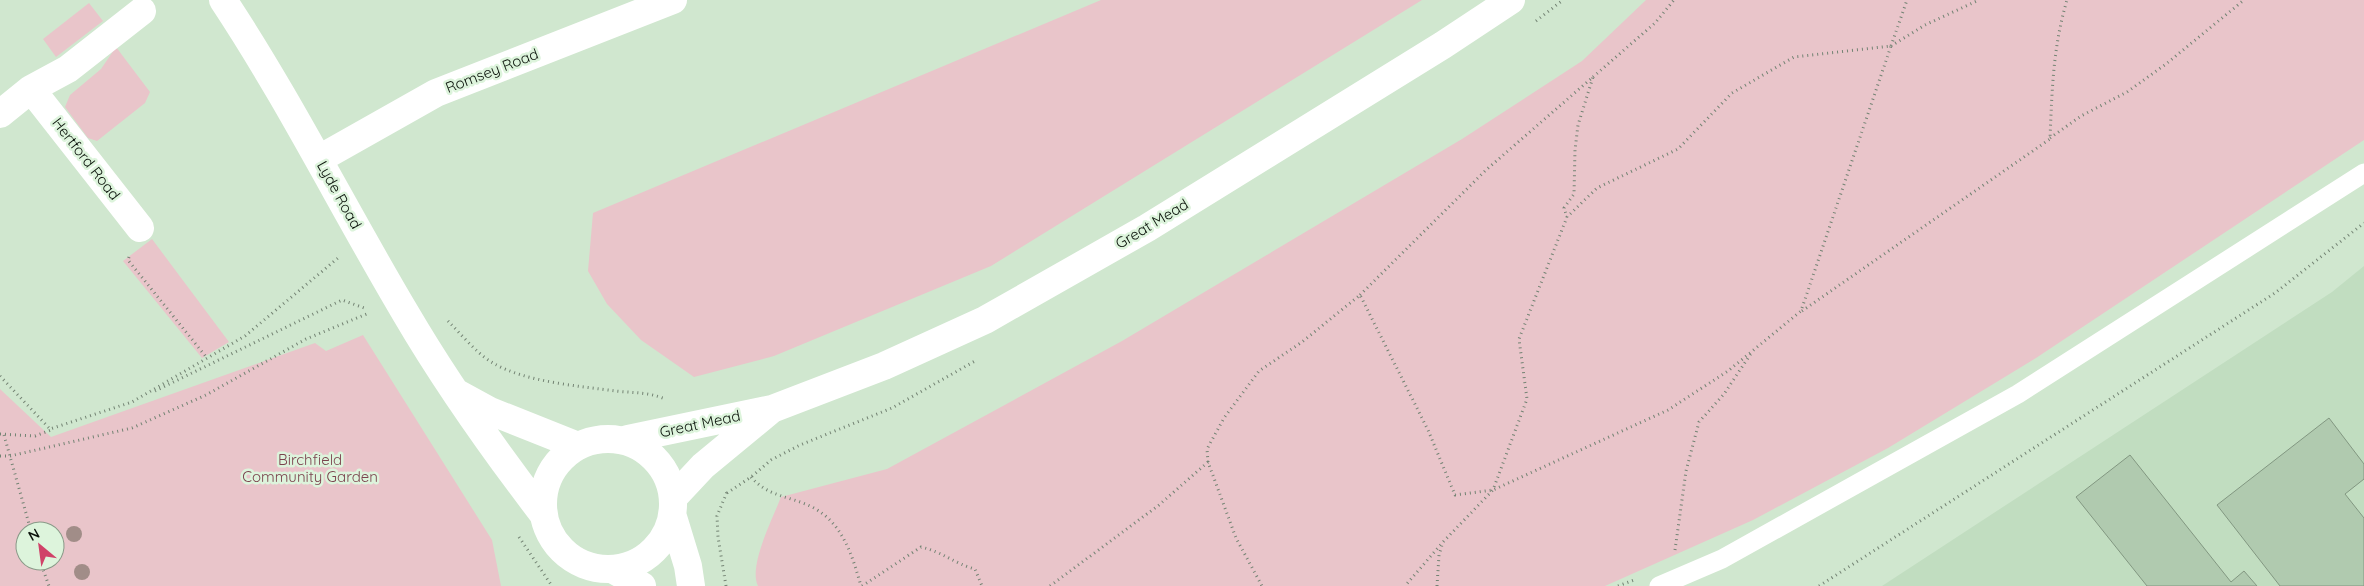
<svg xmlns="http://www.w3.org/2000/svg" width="2364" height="586" viewBox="0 0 2364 586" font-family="Quicksand,sans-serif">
	<rect width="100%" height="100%" fill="#d0e7cf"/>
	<!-- built -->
	<path fill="#c1ddc0" d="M2364 266V586H1882L2332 292Z"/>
	<!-- green -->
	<path fill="#e9c5ca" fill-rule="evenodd" d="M1101 0H1422L991 266 774 356 694 377 641 340 607 304 588 271 593 213Z
		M1646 0H2364V140L2036 358 1888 448 1753 520 1605 586H758C748 566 773 518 781 497L887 469 1122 341 1462 139 1582 61Z
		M89 3 103 21 56 57 43 39Z
		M116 47 150 92 145 103 97 141 88 138 65 107 70 95 101 69Z
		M152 239 229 342 202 358 123 261Z
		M363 335 492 540 501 586H0V389L51 437 315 343 326 351ZM25 531H55V561H25Z"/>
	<!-- building -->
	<path fill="#b0caaf" stroke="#829781" d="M2329 418 2364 464V479L2345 494 2364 518V586H2280L2217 505Z
		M2130 455 2231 582 2244 571 2257 586H2147L2076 497Z"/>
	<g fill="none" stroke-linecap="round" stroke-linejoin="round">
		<!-- path -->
		<path stroke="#738373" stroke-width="3" stroke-dasharray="1 4" stroke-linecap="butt" d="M1536 21 1563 0
			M1891 46 1925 25 1979 0
			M1891 46 1907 0
			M1593 77 1655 23 1674 0
			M2050 138 2081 116 2127 92 2166 64 2244 0
			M129 257 128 260 207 358
			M1360 295 1486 170 1593 77 1578 125 1575 150 1574 194 1564 208 1567 217
			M1802 311 2050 139C2052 90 2053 47 2067 0
			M448 321C462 335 476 353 493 363 525 382 579 386 616 391 633 393 649 392 665 399
			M0 376 50 429 132 402 245 336 338 258
			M155 391 342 300 367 309
			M0 434 35 436 51 430
			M4 435 31 531
			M0 456H10L132 428 206 395 306 339 369 313
			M1208 462 1207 449 1224 418 1259 371 1302 342 1360 295 1428 430 1455 495 1493 490 1668 410 1728 371 1801 311 1891 46 1794 57 1732 93 1678 149 1597 188 1567 217 1519 339 1527 399 1493 490 1443 542 1405 586
			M751 477C768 497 790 496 812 507 843 523 852 555 861 586
			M727 493 751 477 771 460 800 445 892 408 975 361
			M519 537 552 586
			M1675 550 1686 471 1699 422 1724 394 1752 352
			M40 561 49 586
			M726 586 718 537 717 516 727 492
			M862 586 921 547C943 552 955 564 975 569L982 586
			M1050 586 1159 505 1208 462 1236 538 1262 586
			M1437 586 1439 555 1442 545
			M1618 586 1634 580
			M1819 586 2275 293 2364 223"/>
		<!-- lane -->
		<path stroke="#fff" stroke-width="19" d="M1659 586 1722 559 2018 394 2364 173"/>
		<!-- street -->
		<path stroke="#fff" stroke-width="28" d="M31 89 68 69 142 11
			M0 114 31 89 140 228
			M319 159 436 93 673 0
			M772 409 884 366 985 320 1147 228 1443 45 1511 0
			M628 439 772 409 703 466 674 497"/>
		<!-- secondary -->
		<path stroke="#fff" stroke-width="28" d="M223 0C290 101 344 210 406 314 447 384 494 450 543 514
			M457 393 490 411 578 446
			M543 504a65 65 0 1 1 130 0a65 65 0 1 1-130 0Z
			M673 517 688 566 691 586
			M614 570 642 586"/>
	</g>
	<!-- trees -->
	<g fill="#a18d88">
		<circle cx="74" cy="534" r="8"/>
		<circle cx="82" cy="572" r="8"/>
	</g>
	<g text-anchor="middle" stroke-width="5" stroke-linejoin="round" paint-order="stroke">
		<!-- street labels -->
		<g font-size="15" fill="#0a120a" stroke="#ddf4dc">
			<text transform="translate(492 71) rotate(-21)" y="5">Romsey Road</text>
			<text transform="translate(86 159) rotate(52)" y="5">Hertford Road</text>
			<text transform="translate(339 195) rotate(61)" y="5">Lyde Road</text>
			<text transform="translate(1152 224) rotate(-31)" y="5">Great Mead</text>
			<text transform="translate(700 424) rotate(-12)" y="5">Great Mead</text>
		</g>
		<!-- park labels -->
		<g font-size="15" fill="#7b434e" stroke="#ddf4dc">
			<text x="310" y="465">Birchfield<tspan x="310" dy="17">Community Garden</tspan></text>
		</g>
	</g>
	<!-- north arrow -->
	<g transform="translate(40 546) rotate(331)"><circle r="24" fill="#ddf4dc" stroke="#899a88"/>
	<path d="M0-4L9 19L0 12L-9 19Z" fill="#d04168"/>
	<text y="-8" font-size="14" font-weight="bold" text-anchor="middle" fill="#0a120a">N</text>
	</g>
</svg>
